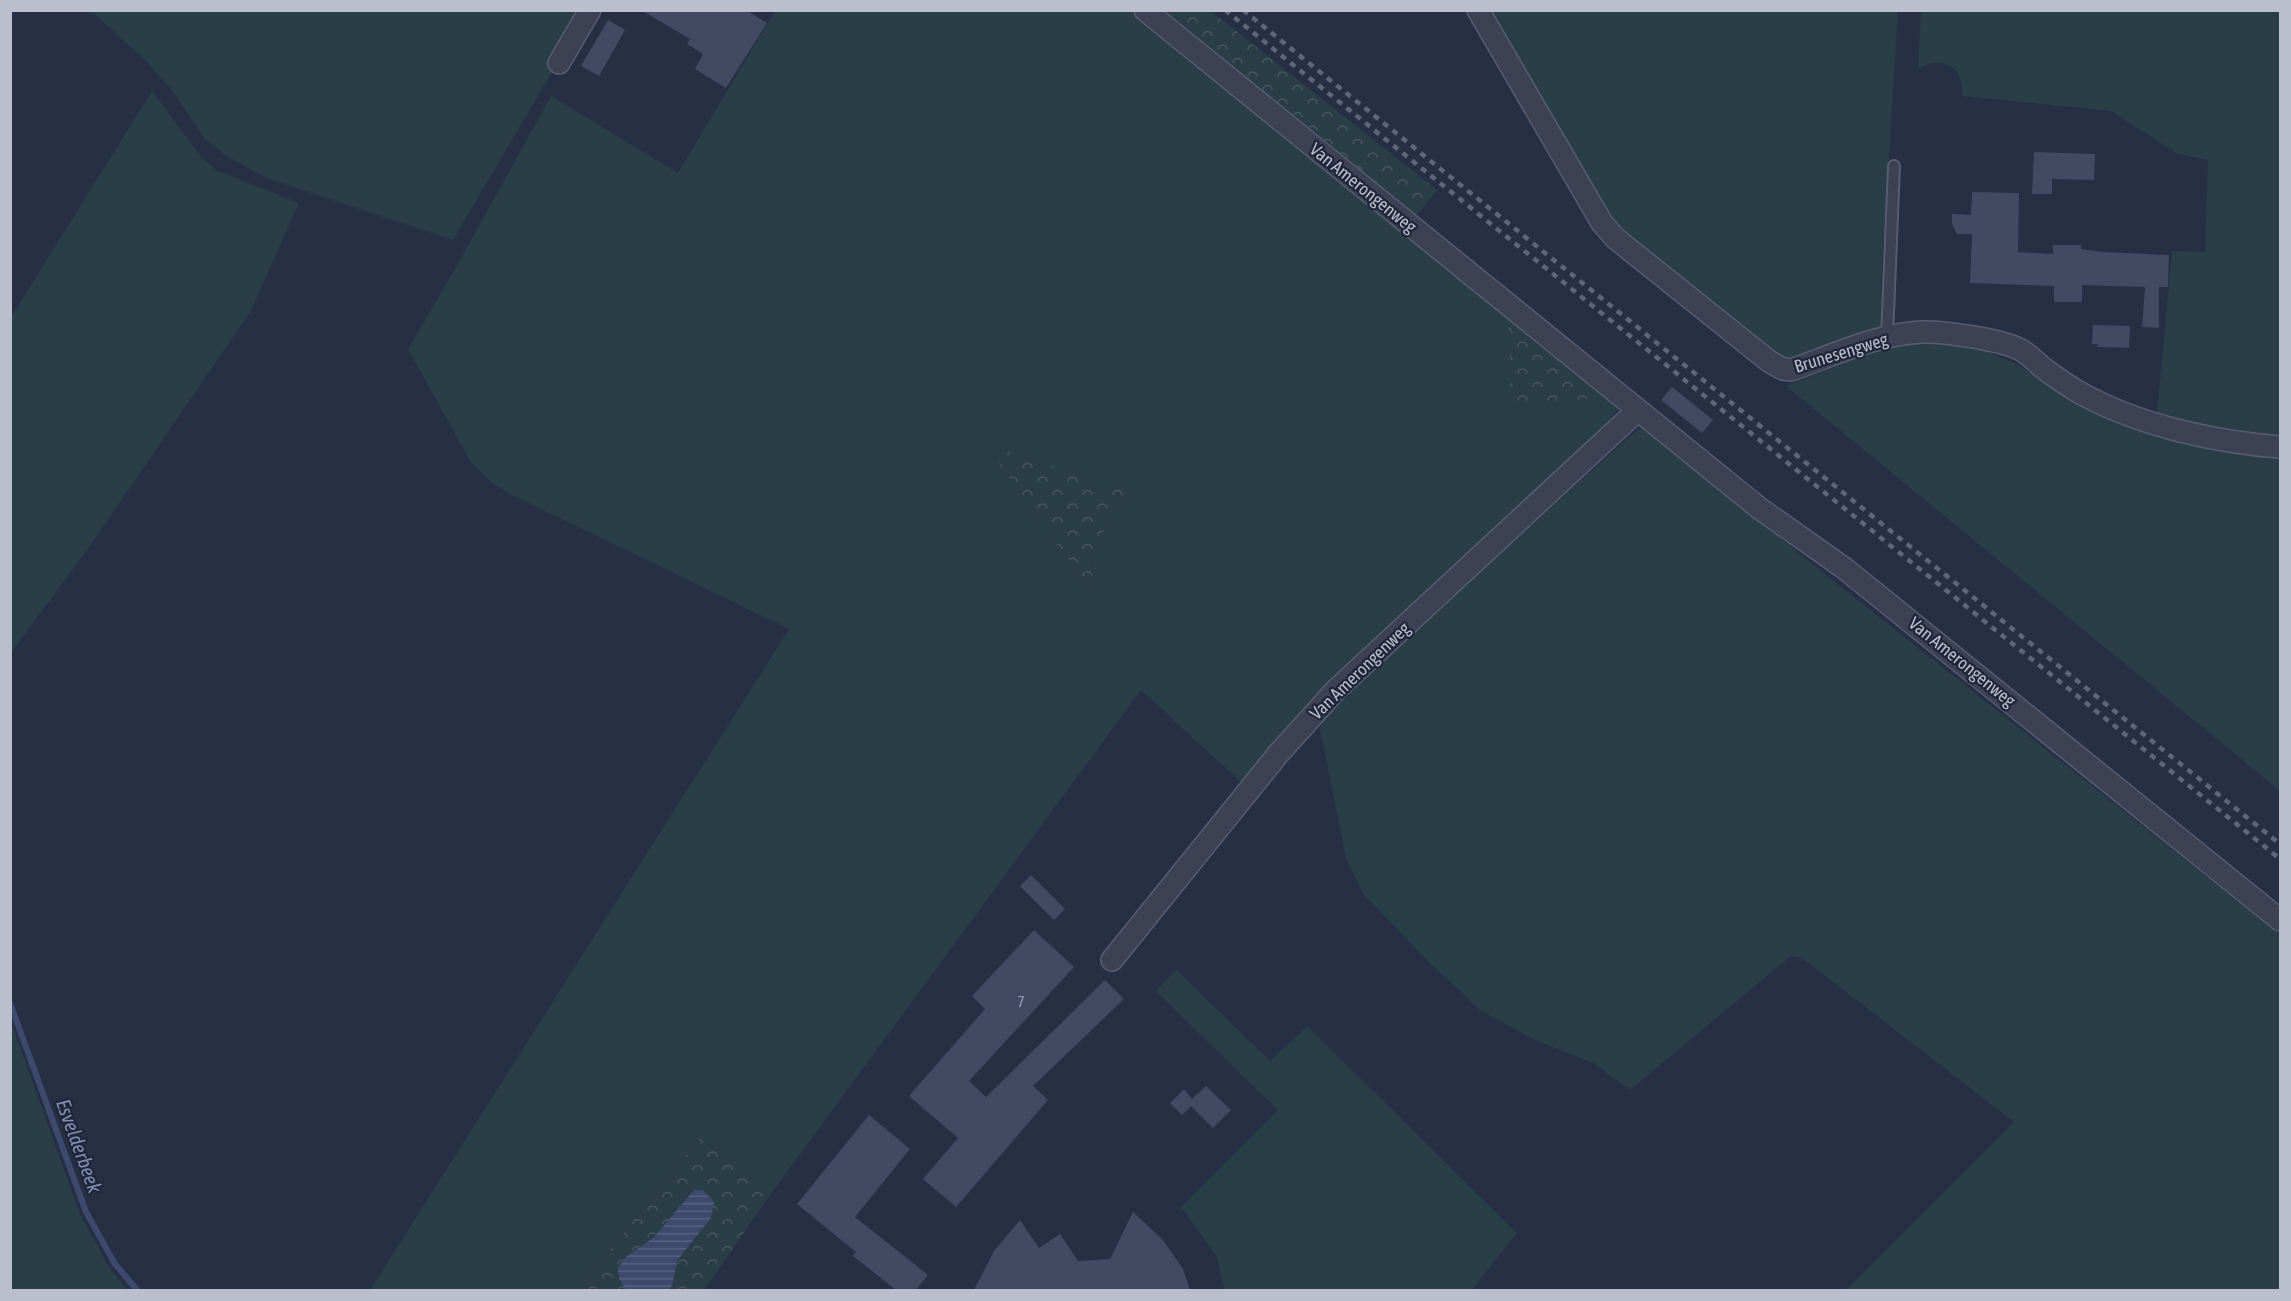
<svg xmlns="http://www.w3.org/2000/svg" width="2291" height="1301" viewBox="0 0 2291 1301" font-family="'Asap Condensed',sans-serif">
	<defs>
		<pattern id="forest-crowns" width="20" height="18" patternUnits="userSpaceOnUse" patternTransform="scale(1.5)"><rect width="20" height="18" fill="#293e46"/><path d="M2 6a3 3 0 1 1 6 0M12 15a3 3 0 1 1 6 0" fill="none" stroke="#465860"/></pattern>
		<pattern id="water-rules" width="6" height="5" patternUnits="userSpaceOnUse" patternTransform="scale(1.5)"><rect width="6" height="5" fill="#3d4a6e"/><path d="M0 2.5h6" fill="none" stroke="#576282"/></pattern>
	</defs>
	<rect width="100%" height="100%" fill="#272f45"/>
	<!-- green -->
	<path fill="#293e46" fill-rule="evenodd" d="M91 11H588L453 240 266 178 225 155 205 139 170 88 145 60Z
		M775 11H1138L1617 395 1623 403 1596 435 1245 786 1141 690 765 1202 760 1185 700 1138 578 1290H370L789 629 510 494 491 482 470 461 408 349 455 269 551 96 678 173ZM986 445 1130 493C1111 509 1099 538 1093 562 1091 571 1093 582 1093 591L1088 587Z
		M1489 11H1898L1881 283 1882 330 1782 365 1621 232Z
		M1921 11H2280V439L2185 423 2157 414 2172 251 2205 252 2208 160 2178 154 2111 111 1962 96C1964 67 1943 54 1918 69Z
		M152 91 202 158 218 171 299 203 251 311 90 546 11 653V317Z
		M1914 342H1931L1977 348 2015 363 2050 386 2280 456V791L1786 386 1863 356Z
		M1644 427 1815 566 2280 935V1290H1846L2014 1122 1802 958 1791 956 1630 1090 1593 1063 1531 1038 1480 1010 1431 964 1364 895 1346 858 1319 724 1444 604 1638 429Z
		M1176 969 1270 1061 1307 1026 1517 1233 1472 1290H1224L1217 1257 1181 1207 1278 1110 1156 991Z
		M11 1022 80 1214 109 1267 127 1290H11Z"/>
	<!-- forest -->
	<path fill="url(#forest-crowns)" d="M1166 11H1211L1437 190 1417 215Z
		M1508 307 1617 395 1511 408Z
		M985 444 1131 492C1111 509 1099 538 1093 563 1091 571 1093 582 1093 591L1088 587Z
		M700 1138 761 1185 765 1202 704 1290H668L672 1286 676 1261 697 1238 703 1190H694L654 1237 639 1247 619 1279 626 1290H578Z"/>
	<!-- water -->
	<path fill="url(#water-rules)" d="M694 1190H703L714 1202 711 1218 677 1261 672 1286 668 1290H626L619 1279 618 1268 626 1257 654 1237Z"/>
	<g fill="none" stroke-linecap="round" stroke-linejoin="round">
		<!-- stream -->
		<path stroke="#3d4a6e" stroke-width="6" d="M10 1003 86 1212 115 1264 137 1290"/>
	</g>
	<!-- building -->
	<path fill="#414a62" d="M641 10H746L767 23 726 88 695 69 703 54 687 44 690 39Z
		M608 20 625 30 599 76 581 66Z
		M2034 152 2095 154 2094 180 2052 179V194H2032Z
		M1972 192 2019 193 2018 252 2053 254V245H2081V249L2103 252 2169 255 2168 287H2159V328L2142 327 2145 287 2082 285V302H2054V286L1970 283 1972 234H1957L1952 224V214L1971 215Z
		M2093 325 2130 326 2129 348 2097 347 2098 344H2092Z
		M1672 387 1713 420 1702 433 1661 400Z
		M1031 875 1065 909 1054 920 1020 886Z
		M1034 930 1074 967 969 1081 986 1097 1105 980 1124 999 1033 1086 1048 1100 956 1207 923 1179 958 1138 909 1096 985 1009 972 996Z
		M1206 1086 1231 1110 1213 1128 1191 1106 1182 1115 1170 1103 1184 1089 1192 1099Z
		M869 1115 910 1149 855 1217 928 1275 916 1290H896L853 1256 856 1252 797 1204Z
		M1133 1212 1163 1240 1183 1269 1190 1290H974L994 1251 1020 1220 1039 1248 1060 1234 1078 1261 1110 1259Z"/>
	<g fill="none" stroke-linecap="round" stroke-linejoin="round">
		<defs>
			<path id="lane" d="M1887 338 1894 166"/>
			<path id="street" d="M1145 10 1759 508 1844 568 2280 920
				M1478 10 1602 223 1615 238 1770 362 1783 369 1791 370C1834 355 1877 334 1922 332 1943 331 2003 340 2021 350 2028 354 2035 361 2042 367 2055 377 2069 387 2084 395 2142 426 2215 442 2280 447
				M559 63 590 10
				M1112 960 1279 753 1336 690 1638 410"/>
		</defs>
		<!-- lane casing -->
		<use href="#lane" stroke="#575d6f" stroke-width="14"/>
		<!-- street casing -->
		<use href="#street" stroke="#575d6f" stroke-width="24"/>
		<!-- lane -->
		<use href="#lane" stroke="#3c4254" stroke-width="10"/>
		<!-- street -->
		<use href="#street" stroke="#3c4254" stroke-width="21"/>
		<!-- rail -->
		<path stroke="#5e667b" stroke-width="4.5" stroke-dasharray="6 6" stroke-linecap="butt" d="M1225 10 2280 859
			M1243 10 2280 844"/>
	</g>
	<g text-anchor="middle" stroke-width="4.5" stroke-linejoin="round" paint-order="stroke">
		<!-- number labels -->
		<g font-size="15" fill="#9ca1b2">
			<text x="1021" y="1007">7</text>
		</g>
		<!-- street labels -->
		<g font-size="18" fill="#babecd" stroke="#20273a">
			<text transform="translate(1363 188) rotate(39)" y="6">Van Amerongenweg</text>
			<text transform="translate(1841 353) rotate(-17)" y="6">Brunesengweg</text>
			<text transform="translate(1962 662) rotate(39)" y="6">Van Amerongenweg</text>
			<text transform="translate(1360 671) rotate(-44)" y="6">Van Amerongenweg</text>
		</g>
		<!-- water labels -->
		<g font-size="20" font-style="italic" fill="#818fb4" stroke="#20273a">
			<text transform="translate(79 1146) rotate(70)" y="7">Esvelderbeek</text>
		</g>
	</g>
	<!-- border -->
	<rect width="2291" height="1301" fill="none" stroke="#babecd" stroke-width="24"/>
</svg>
